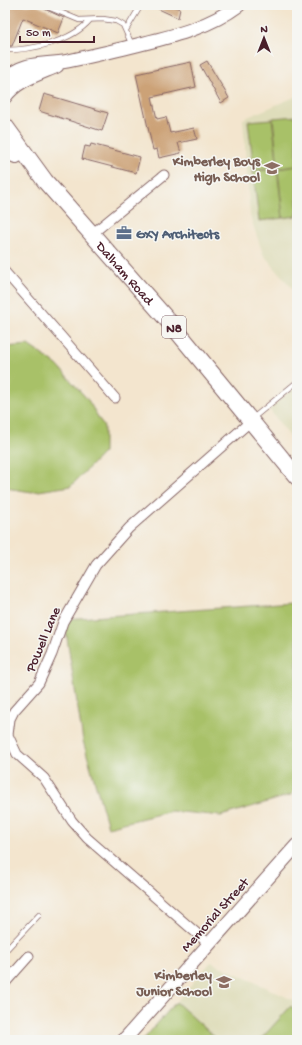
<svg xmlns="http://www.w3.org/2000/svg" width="302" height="1045" viewBox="0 0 302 1045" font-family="'Gochi Hand',sans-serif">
	<rect width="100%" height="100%" fill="#f6f6f2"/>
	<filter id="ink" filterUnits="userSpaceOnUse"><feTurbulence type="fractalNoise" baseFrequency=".025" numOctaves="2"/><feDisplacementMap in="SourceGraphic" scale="8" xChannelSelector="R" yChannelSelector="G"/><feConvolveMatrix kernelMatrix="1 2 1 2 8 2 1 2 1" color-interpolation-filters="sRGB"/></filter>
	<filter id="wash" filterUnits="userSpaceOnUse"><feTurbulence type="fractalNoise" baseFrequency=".012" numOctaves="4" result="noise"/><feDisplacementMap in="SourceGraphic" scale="16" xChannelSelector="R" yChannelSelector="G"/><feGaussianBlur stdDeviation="0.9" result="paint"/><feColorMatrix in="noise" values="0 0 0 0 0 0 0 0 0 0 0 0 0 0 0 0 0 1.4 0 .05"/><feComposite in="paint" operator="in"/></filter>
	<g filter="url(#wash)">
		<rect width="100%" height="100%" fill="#f3e5ce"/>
		<!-- built -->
		<path fill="#dfddbb" d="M297 96V294L263 254 250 216 243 119Z
			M297 386V446L269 409Z
			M211 962 297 1002V1040H143Z"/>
		<!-- garden -->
		<path fill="#a8c167" stroke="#797049" d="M297 116V166L278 168 273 118Z
			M272 119 278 168 254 170 248 121Z
			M297 166V216L283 218 278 169Z
			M277 169 283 218 259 221 253 171Z
			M28 345 57 365 88 400 104 427V452L71 486 32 492 5 488V347Z
			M292 603 297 632V789L291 795 221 816 171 811 108 827 83 741 64 619Z
			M176 1002 218 1040H143Z
			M291 1006 297 1012V1040H260Z"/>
		<g id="blocks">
			<!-- building -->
			<path fill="#cca277" d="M5 5H36L64 18 58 33 23 18 12 46H9L5 45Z
				M150 5H170L180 9 178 18Z
				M207 61 229 98 221 103 200 65Z
				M191 62 196 87 152 97 157 119 166 117 170 133 194 128 197 139 178 143 181 153 159 158 157 149 153 150 136 74Z
				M44 94 108 113 102 131 39 111Z
				M91 144 140 157 136 173 82 159 85 146 90 147Z"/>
		</g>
	</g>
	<g filter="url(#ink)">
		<use href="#blocks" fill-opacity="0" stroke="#856464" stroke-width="1"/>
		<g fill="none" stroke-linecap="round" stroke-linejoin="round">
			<defs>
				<path id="lane" d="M43 5 79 20 103 19 116 21 123 25 132 45
					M126 30 141 5
					M5 50C33 50 71 42 90 20
					M253 418 297 382
					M5 951 39 915"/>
				<path id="street" d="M92 234 164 175
					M5 272 115 398
					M209 944 87 838 72 821 44 778 17 754 8 735 10 719 14 711 39 683 52 654 63 622 96 565 129 528 251 421
					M5 983 29 956"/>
				<path id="secondary" d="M5 79C26 60 43 66 68 61 91 56 114 51 137 45 173 36 208 28 239 5
					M5 97C17 80 39 74 57 66
					M124 1040 297 845"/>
				<g id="highway">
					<path id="s1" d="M5 126 45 181 172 325 297 477"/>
					<path d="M5 150 16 155"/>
				</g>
			</defs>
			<!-- lane casing -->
			<use href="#lane" stroke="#856464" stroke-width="6"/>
			<!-- street casing -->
			<use href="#street" stroke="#856464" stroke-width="11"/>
			<!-- secondary casing -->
			<use href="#secondary" stroke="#856464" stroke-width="15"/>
			<!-- highway casing -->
			<use href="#highway" stroke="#856464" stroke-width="18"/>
			<!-- lane -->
			<use href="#lane" stroke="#fff" stroke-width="4.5"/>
			<!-- street -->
			<use href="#street" stroke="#fff" stroke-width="9"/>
			<!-- secondary -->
			<use href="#secondary" stroke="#fff" stroke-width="13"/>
			<!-- highway -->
			<use href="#highway" stroke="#fff" stroke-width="16"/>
		</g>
	</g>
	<!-- icons -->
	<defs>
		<symbol id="school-bare" viewBox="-9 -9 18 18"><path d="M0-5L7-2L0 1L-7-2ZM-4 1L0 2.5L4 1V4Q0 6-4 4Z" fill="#8d6e63" stroke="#f6f6f2" stroke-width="2.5" paint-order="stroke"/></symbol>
		<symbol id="office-bare" viewBox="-9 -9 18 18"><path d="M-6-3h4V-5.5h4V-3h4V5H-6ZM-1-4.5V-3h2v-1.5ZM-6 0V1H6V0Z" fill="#5c6f8a" stroke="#f6f6f2" stroke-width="2.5" paint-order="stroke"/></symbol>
	</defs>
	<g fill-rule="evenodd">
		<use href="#school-bare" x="261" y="157" width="22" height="22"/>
		<use href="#office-bare" x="113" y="222" width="22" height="22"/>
		<use href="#school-bare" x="213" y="971" width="22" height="22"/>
	</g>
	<g text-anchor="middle" stroke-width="3" stroke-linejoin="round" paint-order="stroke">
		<!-- shield labels -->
		<rect fill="#f6f6f2" stroke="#7e6067" stroke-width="1" x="162" y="316" width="24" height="22" rx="3"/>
		<g font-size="13" font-weight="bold" fill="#4a1f2b">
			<text x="174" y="332">N8</text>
		</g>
		<!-- education labels -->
		<g font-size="14" font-weight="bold" fill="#785e54" stroke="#f6f6f2" text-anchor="end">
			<text x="260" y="165">Kimberley Boys<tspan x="260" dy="16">High School</tspan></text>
			<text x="212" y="979">Kimberley<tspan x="212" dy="16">Junior School</tspan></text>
		</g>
		<!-- service labels -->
		<g font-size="14" font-weight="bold" fill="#4e5e75" stroke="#f6f6f2" text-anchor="start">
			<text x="136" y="238">GXY Architects</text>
		</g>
		<!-- street labels -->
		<g font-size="14" fill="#4a1f2b" stroke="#f6f6f2">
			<text dy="5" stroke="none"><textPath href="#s1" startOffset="190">Dalham Road</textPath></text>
			<text transform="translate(42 639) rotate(-67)" y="5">Powell Lane</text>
			<text transform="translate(214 914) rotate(-48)" y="5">Memorial Street</text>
		</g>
	</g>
	<!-- margin -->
	<rect width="302" height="1045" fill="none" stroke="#f6f6f2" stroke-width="20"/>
	<!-- north arrow -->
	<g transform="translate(264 38)" stroke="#f6f6f2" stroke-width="3" paint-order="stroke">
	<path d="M0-3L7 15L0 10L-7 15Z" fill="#4a1f2b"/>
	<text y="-6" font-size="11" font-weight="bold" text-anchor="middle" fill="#4a1f2b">N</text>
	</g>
	<!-- scale -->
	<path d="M20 36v6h74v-6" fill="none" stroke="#4a1f2b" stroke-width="2"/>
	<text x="26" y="36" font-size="12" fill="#4a1f2b" stroke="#f6f6f2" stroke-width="3" paint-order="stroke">50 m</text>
</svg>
